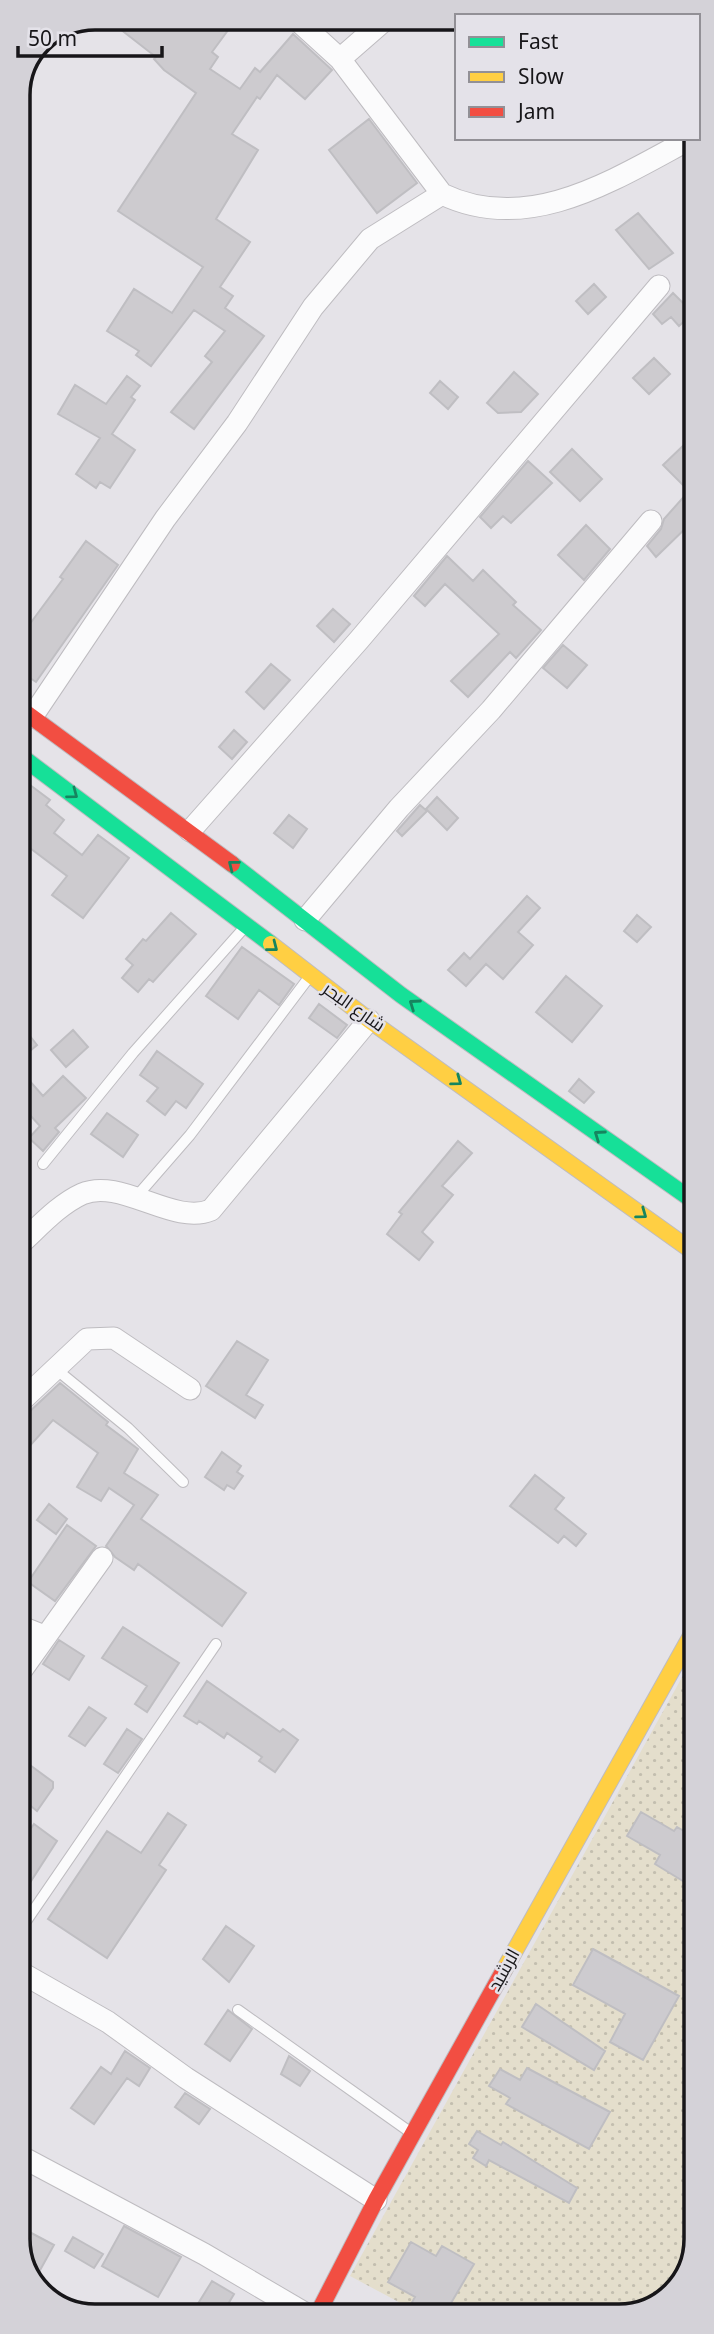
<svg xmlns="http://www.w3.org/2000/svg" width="714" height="2334" viewBox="0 0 714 2334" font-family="'Noto Sans',Cairo,sans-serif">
	<defs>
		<pattern id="sand-dots" width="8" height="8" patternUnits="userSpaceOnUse" patternTransform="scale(1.75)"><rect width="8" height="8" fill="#e4decc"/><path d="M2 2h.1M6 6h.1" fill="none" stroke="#c3beaf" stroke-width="1.8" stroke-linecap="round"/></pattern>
	</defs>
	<rect width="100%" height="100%" fill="#e5e3e8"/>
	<!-- sand -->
	<path fill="url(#sand-dots)" d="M696 1652V2239L680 2286 639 2314 423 2315 350 2276Z"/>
	<!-- building -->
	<path fill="#cdcbcf" stroke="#bfbec2" stroke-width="2" d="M106 18H237L212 52 218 57 210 69 240 89 255 68 260 72 293 34 332 70 305 99 277 75 260 99 257 97 232 134 258 150 216 219 250 242 220 287 233 296 225 308 264 336 194 429 171 412 212 362 205 356 225 331 194 310 151 366 136 355 139 351 107 331 134 289 172 313 203 267 118 211 196 93 164 70 154 59 156 57Z
		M369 119 417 183 377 213 329 150Z
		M638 213 673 253 649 269 616 230Z
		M594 284 606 297 588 314 576 301Z
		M673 293 693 313 679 326 671 317 662 324 653 314Z
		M654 358 670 374 649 394 633 378Z
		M514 372 538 394 521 412 498 413 487 403Z
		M127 376 140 386 131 397 135 400 112 434 135 450 110 488 100 482 96 488 76 474 100 438 58 414 75 385 106 404Z
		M440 381 458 397 448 409 430 393Z
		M685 444 694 453V520L656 557 647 546 661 529 664 519 689 491 663 465Z
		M572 449 602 479 580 501 550 472Z
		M528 461 552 483 511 523 503 516 491 528 480 517Z
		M586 525 610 549 584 580 558 555Z
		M86 541 118 565 36 682 18 670V640L63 579 60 577Z
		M447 556 473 581 483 570 516 602 513 605 541 630 516 658 510 652 468 697 451 681 499 634 445 584 425 606 414 596Z
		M333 609 350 624 334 642 317 626Z
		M563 645 587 665 567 688 543 668Z
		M271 664 290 680 264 709 246 692Z
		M234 730 247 742 232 759 219 747Z
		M18 776 50 800 46 805 64 820 54 833 82 855 98 835 129 858 83 918 52 895 67 876 18 839Z
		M437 797 458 818 447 830 426 809Z
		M420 805 427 811 402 836 397 831Z
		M289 815 307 829 293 848 274 833Z
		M527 896 540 908 518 932 533 945 503 979 486 964 466 986 448 970 464 953 470 959Z
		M171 913 196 934 153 982 149 979 138 992 122 978 133 965 126 959 143 939 146 941Z
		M637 915 651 927 637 942 624 931Z
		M242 947 294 984 279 1005 259 990 238 1019 206 996Z
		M566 976 602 1006 572 1042 536 1012Z
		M319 1004 347 1025 337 1038 309 1018Z
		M19 1022 37 1045 19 1060Z
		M73 1030 88 1047 66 1067 51 1050Z
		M157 1051 203 1084 186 1108 176 1101 165 1115 147 1101 158 1088 140 1075Z
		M19 1069 43 1096 63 1076 86 1098 55 1128 59 1132 43 1151 29 1138 40 1126 19 1103Z
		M579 1079 594 1092 584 1103 569 1091Z
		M107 1113 138 1135 123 1157 91 1134Z
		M458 1141 472 1153 442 1186 453 1195 422 1232 433 1242 419 1260 387 1234 402 1214 399 1212Z
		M237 1341 268 1360 246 1395 263 1405 255 1418 206 1386Z
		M60 1383 108 1422 106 1425 138 1449 124 1473 158 1495 141 1519 246 1593 222 1626 138 1564 134 1570 115 1557 106 1546 134 1505 109 1488 101 1501 77 1487 98 1453 53 1420 19 1458V1416L28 1413Z
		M222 1452 241 1466 237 1472 243 1476 234 1489 227 1485 224 1490 205 1477Z
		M535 1475 564 1498 555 1509 586 1534 576 1546 564 1536 558 1543 510 1506Z
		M49 1504 67 1519 56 1534 37 1520Z
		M67 1525 96 1546 55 1601 28 1582Z
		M123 1627 179 1663 147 1712 135 1704 147 1686 102 1658Z
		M59 1640 84 1656 69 1680 43 1664Z
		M207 1681 280 1732 283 1729 298 1740 275 1772 259 1761 262 1757 227 1733 224 1738 199 1721 197 1724 184 1716Z
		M89 1707 106 1718 85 1746 69 1736Z
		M127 1729 142 1739 118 1773 104 1764Z
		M19 1757 53 1782V1788L37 1811 20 1797Z
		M641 1812 674 1831 677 1827 696 1838V1889L655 1864 660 1855 627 1836Z
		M168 1813 186 1825 159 1865 166 1870 107 1958 48 1919 107 1831 141 1853Z
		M34 1824 57 1841 20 1898V1844Z
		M226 1926 254 1946 229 1982 203 1959Z
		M593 1949 679 1996 643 2060 610 2042 625 2014 573 1985Z
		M536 2004 605 2051 594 2070 522 2027Z
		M228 2010 252 2029 230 2061 205 2044Z
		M125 2051 150 2068 139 2086 127 2078 94 2124 71 2108 101 2067 111 2074Z
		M289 2056 310 2071 300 2086 281 2074Z
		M527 2068 610 2112 589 2149 506 2104 510 2098 489 2086 500 2069 520 2080Z
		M185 2093 210 2109 199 2124 175 2107Z
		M477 2131 501 2145 503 2142 577 2188 569 2203 489 2160 486 2166 473 2158 478 2150 469 2144Z
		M124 2226 181 2257 158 2297 102 2266Z
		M20 2227 54 2245 39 2272 20 2259Z
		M73 2237 103 2254 94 2268 65 2251Z
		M411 2242 436 2256 442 2246 474 2264 444 2315H405L415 2297 388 2282Z
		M212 2281 234 2294 221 2316H210L196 2307Z"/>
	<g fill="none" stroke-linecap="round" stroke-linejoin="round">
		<defs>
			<path id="lane" d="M43 1164 133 1053 244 928
				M137 1196 190 1135 310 976
				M57 1370 128 1428 183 1482
				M20 1930 216 1644
				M238 2010 410 2132"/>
			<path id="street" d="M295 18 340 59 442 194C529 236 615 179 692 138
				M340 59 387 18
				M32 717 165 519 237 423 313 307 370 239 442 194
				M190 831 359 640 659 286
				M305 920 399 808 491 710 651 521
				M19 1245C38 1228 58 1205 82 1194 120 1177 174 1226 211 1210L369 1020
				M19 1403 87 1339 114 1338 190 1389
				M19 1626 44 1636
				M19 1674 102 1558
				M20 1972 108 2022 186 2078 376 2200
				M20 2156 204 2254 308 2315"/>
			<path id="fast" d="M18 754 271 944
				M232 864 401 995 695 1202"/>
			<path id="slow" d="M271 944 369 1020 695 1253
				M504 1970 696 1627"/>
			<path id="jam" d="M18 707 232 864
				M317 2315 376 2200 504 1970"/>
		</defs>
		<!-- lane casing -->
		<use href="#lane" stroke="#bebcc0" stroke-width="12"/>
		<!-- street casing -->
		<use href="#street" stroke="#bebcc0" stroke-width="23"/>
		<!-- fast casing -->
		<use href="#fast" stroke="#bebcc0" stroke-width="18"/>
		<!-- slow casing -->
		<use href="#slow" stroke="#bebcc0" stroke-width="18"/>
		<!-- jam casing -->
		<use href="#jam" stroke="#bebcc0" stroke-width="18"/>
		<!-- lane -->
		<use href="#lane" stroke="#fbfbfc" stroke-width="10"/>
		<!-- street -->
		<use href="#street" stroke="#fbfbfc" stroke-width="21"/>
		<!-- fast -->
		<use href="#fast" stroke="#16e098" stroke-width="16"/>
		<!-- slow -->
		<use href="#slow" stroke="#ffcf43" stroke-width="16"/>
		<!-- jam -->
		<use href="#jam" stroke="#f24e42" stroke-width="16"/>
	</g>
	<!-- one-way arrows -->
	<defs><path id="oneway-chevron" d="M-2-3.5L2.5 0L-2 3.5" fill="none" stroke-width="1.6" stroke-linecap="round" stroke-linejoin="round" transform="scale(1.75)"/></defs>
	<g stroke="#16855f">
		<use href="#oneway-chevron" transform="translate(73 794) rotate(37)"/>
		<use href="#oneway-chevron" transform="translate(233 865) rotate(-142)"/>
		<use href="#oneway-chevron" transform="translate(273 947) rotate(38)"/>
		<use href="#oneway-chevron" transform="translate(414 1004) rotate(-145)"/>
		<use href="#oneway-chevron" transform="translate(457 1081) rotate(36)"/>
		<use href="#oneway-chevron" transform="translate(599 1135) rotate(-145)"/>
		<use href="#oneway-chevron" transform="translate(642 1214) rotate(36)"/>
	</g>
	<g text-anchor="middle" stroke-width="5" stroke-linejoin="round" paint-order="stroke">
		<!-- street labels -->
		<g font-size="18" fill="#171619" stroke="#e4e2e9">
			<text transform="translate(354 1007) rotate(35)" y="6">شارع البحر</text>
			<text transform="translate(504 1970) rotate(-61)" y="6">الرشيد</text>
		</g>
	</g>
	<!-- crop -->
	<path d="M0 0H714V2334H0ZM95 30H619A65 65 0 0 1 684 95V2239A65 65 0 0 1 619 2304H95A65 65 0 0 1 30 2239V95A65 65 0 0 1 95 30Z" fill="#d4d2d8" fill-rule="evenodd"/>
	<path fill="none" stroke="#171619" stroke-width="3.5" d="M95 30H619A65 65 0 0 1 684 95V2239A65 65 0 0 1 619 2304H95A65 65 0 0 1 30 2239V95A65 65 0 0 1 95 30Z"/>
	<!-- legend -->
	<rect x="455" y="14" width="245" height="126" fill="#e4e2e9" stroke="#929096" stroke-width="2"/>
	<rect x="469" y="37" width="35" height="10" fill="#16e098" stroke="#929096" stroke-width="2"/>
	<text x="518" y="49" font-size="21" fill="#171619">Fast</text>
	<rect x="469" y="72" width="35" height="10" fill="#ffcf43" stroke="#929096" stroke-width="2"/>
	<text x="518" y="84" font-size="21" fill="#171619">Slow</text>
	<rect x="469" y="107" width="35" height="10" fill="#f24e42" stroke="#929096" stroke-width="2"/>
	<text x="518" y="119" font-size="21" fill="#171619">Jam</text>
	<!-- scale -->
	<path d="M18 46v10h144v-10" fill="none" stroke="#171619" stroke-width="3.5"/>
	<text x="28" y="46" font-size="21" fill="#171619" stroke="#e4e2e9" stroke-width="5" paint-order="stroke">50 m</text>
</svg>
